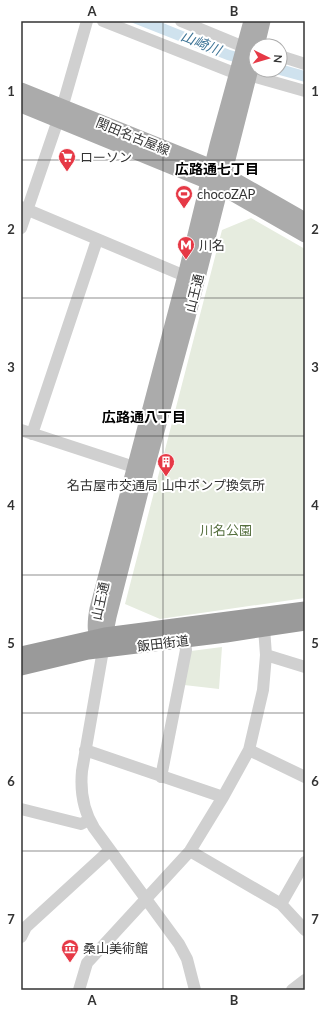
<svg xmlns="http://www.w3.org/2000/svg" width="326" height="1011" viewBox="0 0 326 1011" font-family="Lato,'Noto Sans JP',sans-serif">
	<rect width="100%" height="100%" fill="#fff"/>
	<!-- green -->
	<path fill="#e6ecdf" d="M251 218 305 249V598L160 619 125 604 222 230Z
		M222 647 219 689 184 685 191 651Z"/>
	<!-- water -->
	<path fill="#cfe2ee" d="M128 21H158L230 50 256 57V68L227 60Z
		M280 64 305 71V82L261 70H280Z"/>
	<g fill="none" stroke-linecap="round" stroke-linejoin="round">
		<!-- minor -->
		<path stroke="#d0d0d0" stroke-width="12" d="M103 21 237 74
			M181 21 244 47
			M280 56 305 64
			M249 75 305 91
			M62 108 87 21
			M21 207 185 276
			M21 228 58 120
			M21 430 134 467
			M32 434 97 240
			M103 650 82 771C80 792 83 810 94 828L179 944 187 959 195 990
			M266 655 305 667
			M85 750 223 797
			M249 750 305 777
			M161 777 186 650 185 640
			M21 809 81 824 89 820
			M190 851 281 904 305 930
			M281 904 305 862
			M21 937 26 927 109 851
			M79 990 87 963 190 851 223 797 249 750 263 690 266 655 264 628
			M292 990 305 980"/>
		<!-- major -->
		<path stroke="#ababab" stroke-width="15" d="M257 46 263 21
			M21 90 212 167 305 220
			M21 105 221 187 305 235
			M103 647 109 617 147 468 188 317 256 49
			M102 649C94 634 94 625 97 609L185 276 217 145 251 21"/>
		<!-- highway -->
		<path stroke="#9a9a9a" stroke-width="17" d="M21 655 105 636 305 610
			M21 667 88 651 226 634 305 622"/>
	</g>
	<!-- grid -->
	<path fill="none" stroke="#333" stroke-width="1" stroke-opacity="0.55" d="M163 21V990M21 160H305M21 298H305M21 436H305M21 575H305M21 713H305M21 851H305"/>
	<!-- icons -->
	<defs>
		<symbol id="supermarket-pin" viewBox="-11 -11 22 30"><path d="M0 17L-7.5 6A9.5 9.5 0 1 1 7.5 6Z" fill="#e63946" stroke="#fff"/><path d="M-6-5.5h2.5l.6 2H6L4.5 2H-2.5L-4.4-4H-6ZM-1.5 3.2a1.3 1.3 0 1 0 .1 0ZM3 3.2a1.3 1.3 0 1 0 .1 0Z" fill="#fff"/></symbol>
		<symbol id="stadium-pin" viewBox="-11 -11 22 30"><path d="M0 17L-7.5 6A9.5 9.5 0 1 1 7.5 6Z" fill="#e63946" stroke="#fff"/><path d="M0-5a6.5 5 0 1 0 0 10a6.5 5 0 1 0 0-10ZM-3.5-1.8h7v3.6h-7Z" fill="#fff"/></symbol>
		<symbol id="metro-pin" viewBox="-11 -11 22 30"><path d="M0 17L-7.5 6A9.5 9.5 0 1 1 7.5 6Z" fill="#e63946" stroke="#fff"/><path d="M-5.5 5V-5H-3L0 0L3-5H5.5V5H3V-.5L0 4L-3-.5V5Z" fill="#fff"/></symbol>
		<symbol id="building-pin" viewBox="-11 -11 22 30"><path d="M0 17L-7.5 6A9.5 9.5 0 1 1 7.5 6Z" fill="#e63946" stroke="#fff"/><path d="M-4-6H4V6H1V3H-1V6H-4ZM-2.5-4.3h1.7v1.8h-1.7ZM.8-4.3h1.7v1.8H.8ZM-2.5-1h1.7V.8h-1.7ZM.8-1h1.7V.8H.8Z" fill="#fff"/></symbol>
		<symbol id="museum-pin" viewBox="-11 -11 22 30"><path d="M0 17L-7.5 6A9.5 9.5 0 1 1 7.5 6Z" fill="#e63946" stroke="#fff"/><path d="M0-6L6-3V-2H-6V-3ZM-5-1h2V3h-2ZM-1-1h2V3h-2ZM3-1h2V3H3ZM-6 4H6V6H-6Z" fill="#fff"/></symbol>
	</defs>
	<g fill-rule="evenodd">
		<use href="#supermarket-pin" x="57" y="147" width="20" height="27"/>
		<use href="#stadium-pin" x="174" y="184" width="20" height="27"/>
		<use href="#metro-pin" x="176" y="235" width="20" height="27"/>
		<use href="#building-pin" x="156" y="452" width="20" height="27"/>
		<use href="#museum-pin" x="60" y="938" width="20" height="27"/>
	</g>
	<g text-anchor="middle" stroke-width="4" stroke-linejoin="round" paint-order="stroke">
		<!-- street labels -->
		<g font-size="13" fill="#333" stroke="#fff">
			<text transform="translate(133 136) rotate(22)" y="5">関田名古屋線</text>
			<text transform="translate(194 293) rotate(-76)" y="5">山王通</text>
			<text transform="translate(100 601) rotate(-78)" y="5">山王通</text>
			<text transform="translate(163 643) rotate(-7)" y="5">飯田街道</text>
		</g>
		<!-- poi labels -->
		<g font-size="13" fill="#333" stroke="#fff" text-anchor="start">
			<text x="80" y="162">ローソン</text>
			<text x="197" y="199">chocoZAP</text>
			<text x="199" y="250">川名</text>
			<text x="166" y="490" text-anchor="middle">名古屋市交通局 山中ポンプ換気所</text>
			<text x="83" y="953">桑山美術館</text>
		</g>
		<!-- park labels -->
		<g font-size="13" fill="#56703f" stroke="#fff">
			<text x="226" y="535">川名公園</text>
		</g>
		<!-- water labels -->
		<g font-size="14" font-style="italic" fill="#3f7597" stroke="#fff">
			<text transform="translate(201 43) rotate(22)" y="5">山崎川</text>
		</g>
		<!-- neighbourhood labels -->
		<g font-size="14" font-weight="bold" fill="#000" stroke="#fff">
			<text x="217" y="174">広路通七丁目</text>
			<text x="144" y="422">広路通八丁目</text>
		</g>
	</g>
	<!-- border -->
	<rect width="326" height="1011" fill="none" stroke="#ffffff" stroke-width="44"/>
	<!-- north arrow -->
	<g transform="translate(268 58) rotate(95)"><circle r="19" fill="#ffffff" stroke="#adadad"/>
	<path d="M0-3L7 15L0 10L-7 15Z" fill="#e63946"/>
	<text y="-6" font-size="11" font-weight="bold" text-anchor="middle" fill="#333333">N</text>
	</g>
	<rect x="22" y="22" width="282" height="967" fill="none" stroke="#333" stroke-width="1.5"/>
	<g font-size="13" text-anchor="middle" font-weight="bold" fill="#333">
		<text x="92" y="16">A</text>
		<text x="234" y="16">B</text>
		<text x="11" y="96">1</text>
		<text x="315" y="96">1</text>
		<text x="11" y="234">2</text>
		<text x="315" y="234">2</text>
		<text x="11" y="372">3</text>
		<text x="315" y="372">3</text>
		<text x="11" y="510">4</text>
		<text x="315" y="510">4</text>
		<text x="11" y="648">5</text>
		<text x="315" y="648">5</text>
		<text x="11" y="786">6</text>
		<text x="315" y="786">6</text>
		<text x="11" y="924">7</text>
		<text x="315" y="924">7</text>
		<text x="92" y="1005">A</text>
		<text x="234" y="1005">B</text>
	</g>
</svg>
